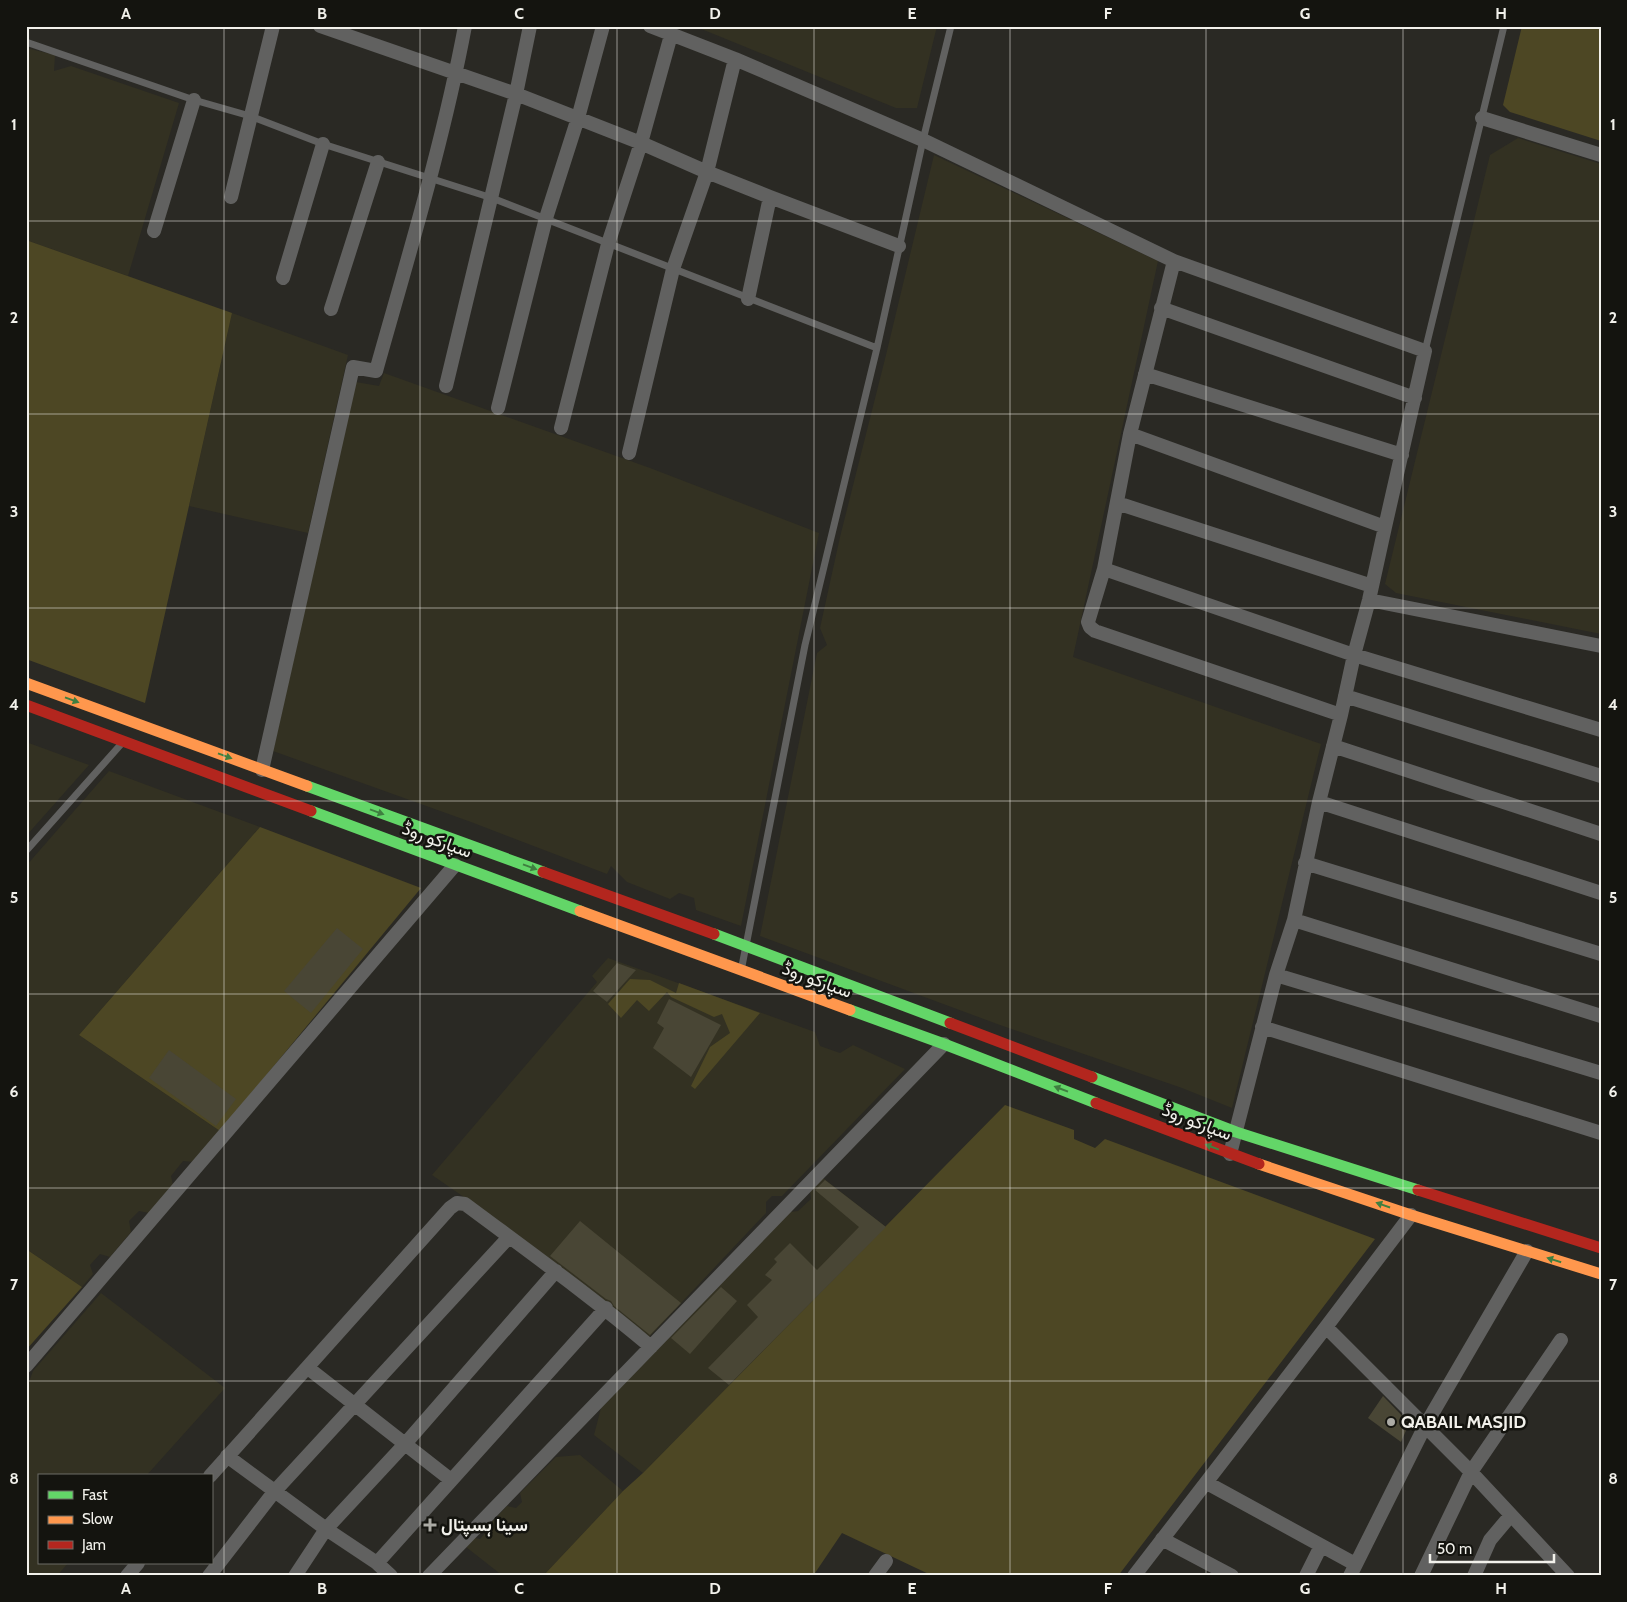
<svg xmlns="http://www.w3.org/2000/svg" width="1627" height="1602" viewBox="0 0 1627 1602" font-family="Cabin,Vazirmatn,sans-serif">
	<rect width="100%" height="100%" fill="#2a2924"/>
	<!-- built -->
	<path fill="#333122" d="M694 26H937L917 108H896Z
		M26 48 55 55 54 71 71 66 179 103 128 276 26 240Z
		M1518 138 1601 164V634L1396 593 1385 584 1490 155Z
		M934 155 1158 261 1073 657 1321 744 1232 1108 1182 1088 1000 1025 760 936 817 653 827 645 820 628 840 537 886 355Z
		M232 313 348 355 308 533 189 506Z
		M384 373 650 468 819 533 741 926 696 910 694 898 679 893 670 899 627 882 611 866 607 874 471 822 273 751 356 382 379 386Z
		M26 742 89 765 26 836Z
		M109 771 260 827 79 1035 220 1131 194 1162 183 1161 171 1176 173 1185 149 1213 139 1211 129 1221 131 1232 110 1257 100 1254 90 1265 93 1274 82 1287 26 1249V866Z
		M608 958 815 1032 820 1046 840 1053 853 1045 905 1069 782 1196H772L766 1202V1213L649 1337 503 1224 432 1175 597 982 592 976Z
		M823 1178 886 1227 643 1473 594 1435 601 1408 790 1212 798 1211 811 1199 810 1191Z
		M101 1293 225 1388 146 1476H39V1563H68L57 1576H26V1390L33 1371Z
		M580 1455 623 1491 543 1576H503L466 1547 475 1538 480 1539 487 1531 486 1528 507 1506 516 1508 522 1502 520 1493 556 1457Z"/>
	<!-- green -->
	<path fill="#4d4724" d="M1522 26H1601V141L1510 112 1503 105Z
		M26 240 232 313 145 703 26 659Z
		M260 827 421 888 220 1131 79 1035Z
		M630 979 650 980 676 993 679 983 760 1013 695 1089 691 1086 710 1047 730 1033 722 1014 714 1017 671 997 667 992 649 1011 637 1000 621 1018 608 1004Z
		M1005 1105 1074 1130V1139L1095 1148 1105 1139 1375 1239 1118 1576H933L842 1533 813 1576H543L623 1491 643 1473Z
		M26 1249 82 1287 26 1350Z"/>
	<!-- building -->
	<path fill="#494635" d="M337 928 363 949 311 1013 284 991Z
		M617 963 636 970 607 1002 593 991Z
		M669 999 721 1025 691 1077 653 1048 664 1028 657 1023Z
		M169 1050 236 1099 216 1126 149 1078Z
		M825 1180 886 1227 729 1385 708 1368 758 1317 747 1305 772 1280 765 1275 777 1262 774 1259 790 1243 817 1270 859 1227 815 1190Z
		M580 1221 681 1303 650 1335 614 1306 611 1301 606 1299 550 1256Z
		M721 1287 737 1301 690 1354 671 1338Z
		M1383 1396 1408 1422V1426L1401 1442 1368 1418Z"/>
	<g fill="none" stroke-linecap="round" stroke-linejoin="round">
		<!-- lane -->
		<path stroke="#616160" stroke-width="7" d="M26 42 194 100 250 116 323 144 492 198 877 348
			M1425 351 1504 26
			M26 851 123 742
			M741 971 805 645 877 348 923 140 951 26"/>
		<!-- street -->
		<path stroke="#616160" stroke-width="14" d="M320 26 516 94 641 143 707 172 770 197 899 246
			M650 26 735 59 923 140 1174 261 1425 351 1385 527 1369 600 1354 655 1341 715 1319 802 1294 920 1276 975 1230 1154
			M1482 118 1601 155
			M231 197 273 26
			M154 231 194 100
			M1174 261 1130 434 1104 569 1088 622 1090 627 1095 631 1341 715
			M283 278 323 144
			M748 299 770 197
			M1161 308 1415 398
			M331 309 378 162
			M1145 374 1402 455
			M446 386 516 94 530 26
			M498 408 546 218 578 118 603 26
			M561 428 608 244 641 143 671 35
			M1130 434 1385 527
			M629 453 673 269 707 172 735 59
			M1117 503 1372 586
			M1104 569 1354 655 1601 730
			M1369 600 1601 646
			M1345 696 1601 776
			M1333 746 1601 834
			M262 770 353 367 376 371C408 257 443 143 465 26
			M1319 802 1601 893
			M1305 863 1601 954
			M1294 920 1601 1016
			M1276 975 1601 1073
			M1262 1027 1601 1133
			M1326 1327 1471 1472 1568 1576
			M26 1366 455 865
			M308 1368 451 1480
			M227 1456 326 1529 377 1563 391 1576
			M210 1476 450 1208 457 1203 465 1204C528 1251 591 1296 651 1347
			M1207 1483 1355 1564
			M1162 1539 1232 1576
			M377 1563 606 1308
			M127 1576 138 1563
			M209 1576 274 1492 509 1237
			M295 1576 326 1529 405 1444 556 1271
			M429 1576 944 1044
			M875 1576 886 1561
			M1134 1576 1326 1327 1411 1215
			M1306 1576 1321 1546
			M1350 1576 1425 1426 1527 1251
			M1421 1576 1471 1472 1561 1340
			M1474 1576 1490 1540 1511 1515"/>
		<!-- fast -->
		<path stroke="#63d668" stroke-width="11" d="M307 786 543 872
			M311 811 580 911
			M714 934 950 1023
			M850 1010 944 1044 1096 1103
			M1092 1077 1236 1132 1418 1190"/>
		<!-- slow -->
		<path stroke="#ff974d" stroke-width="11" d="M26 683 307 786
			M580 911 850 1010
			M1259 1164 1411 1215 1601 1274"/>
		<!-- jam -->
		<path stroke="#b3261e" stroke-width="11" d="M26 705 311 811
			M543 872 714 934
			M950 1023 1092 1077
			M1096 1103 1259 1164
			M1418 1190 1601 1248"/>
	</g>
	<!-- one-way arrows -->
	<defs><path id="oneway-solid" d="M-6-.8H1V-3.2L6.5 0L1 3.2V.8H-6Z" transform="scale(1.25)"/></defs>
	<g fill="#3f7f40">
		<use href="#oneway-solid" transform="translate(72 700) rotate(20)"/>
		<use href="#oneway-solid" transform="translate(225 756) rotate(20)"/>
		<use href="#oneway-solid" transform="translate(377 812) rotate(20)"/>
		<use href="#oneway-solid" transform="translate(530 867) rotate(20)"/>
		<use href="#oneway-solid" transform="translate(1061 1089) rotate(-159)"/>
		<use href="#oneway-solid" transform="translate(1212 1147) rotate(-159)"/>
		<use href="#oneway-solid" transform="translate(1383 1205) rotate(-161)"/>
		<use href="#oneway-solid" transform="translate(1554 1260) rotate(-163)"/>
	</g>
	<!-- grid -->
	<path fill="none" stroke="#f2f1eb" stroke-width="1" stroke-opacity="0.55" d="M224 26V1576M420 26V1576M617 26V1576M814 26V1576M1010 26V1576M1206 26V1576M1403 26V1576M26 221H1601M26 414H1601M26 608H1601M26 801H1601M26 994H1601M26 1188H1601M26 1381H1601"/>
	<!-- markers -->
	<g fill="#acaba5" stroke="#14140f" stroke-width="2">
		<circle cx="1391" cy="1422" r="5"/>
		<path d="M427.5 1517.5h5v5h5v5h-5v5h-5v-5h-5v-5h5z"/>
	</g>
	<g text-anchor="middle" stroke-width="5" stroke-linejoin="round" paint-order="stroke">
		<!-- street labels -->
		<g font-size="18" fill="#f2f1eb" stroke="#14140f">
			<text transform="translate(437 840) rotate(20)" y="6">سپارکو روڈ</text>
			<text transform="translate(817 980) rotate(20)" y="6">سپارکو روڈ</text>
			<text transform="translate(1197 1122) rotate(21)" y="6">سپارکو روڈ</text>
		</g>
		<!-- poi labels -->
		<g font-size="18" font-weight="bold" fill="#f2f1eb" stroke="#14140f" text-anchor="start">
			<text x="1401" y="1428">QABAIL MASJID</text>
			<text x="441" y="1531">سینا ہسپتال</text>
		</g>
	</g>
	<!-- border -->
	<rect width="1627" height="1602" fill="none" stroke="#14140f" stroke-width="55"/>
	<!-- legend -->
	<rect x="38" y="1474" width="175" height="90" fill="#14140f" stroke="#6d6c67"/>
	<rect x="48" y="1491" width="25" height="8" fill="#63d668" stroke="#6d6c67"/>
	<text x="82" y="1500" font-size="15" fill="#f2f1eb">Fast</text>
	<rect x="48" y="1516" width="25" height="8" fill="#ff974d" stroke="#6d6c67"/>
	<text x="82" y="1524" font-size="15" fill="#f2f1eb">Slow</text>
	<rect x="48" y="1541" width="25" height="8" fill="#b3261e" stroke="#6d6c67"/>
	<text x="82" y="1550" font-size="15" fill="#f2f1eb">Jam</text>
	<!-- scale -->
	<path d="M1430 1554v8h124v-8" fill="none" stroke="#f2f1eb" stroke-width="2.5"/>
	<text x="1437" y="1554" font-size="15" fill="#f2f1eb" stroke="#14140f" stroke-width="4" paint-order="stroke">50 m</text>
	<rect x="28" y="28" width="1572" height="1546" fill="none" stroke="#f2f1eb" stroke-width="2"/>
	<g font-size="16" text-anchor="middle" font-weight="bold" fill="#f2f1eb">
		<text x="126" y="19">A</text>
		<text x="322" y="19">B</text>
		<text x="519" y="19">C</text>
		<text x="715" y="19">D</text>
		<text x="912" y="19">E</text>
		<text x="1108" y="19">F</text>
		<text x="1305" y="19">G</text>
		<text x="1501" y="19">H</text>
		<text x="14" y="130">1</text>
		<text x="1613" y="130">1</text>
		<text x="14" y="323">2</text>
		<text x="1613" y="323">2</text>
		<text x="14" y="517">3</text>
		<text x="1613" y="517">3</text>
		<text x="14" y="710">4</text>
		<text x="1613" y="710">4</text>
		<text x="14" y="903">5</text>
		<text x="1613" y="903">5</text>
		<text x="14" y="1097">6</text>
		<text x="1613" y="1097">6</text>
		<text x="14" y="1290">7</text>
		<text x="1613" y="1290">7</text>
		<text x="14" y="1484">8</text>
		<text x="1613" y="1484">8</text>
		<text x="126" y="1594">A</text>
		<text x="322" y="1594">B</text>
		<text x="519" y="1594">C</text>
		<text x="715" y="1594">D</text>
		<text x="912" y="1594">E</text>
		<text x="1108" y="1594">F</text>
		<text x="1305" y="1594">G</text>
		<text x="1501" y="1594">H</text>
	</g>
</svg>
